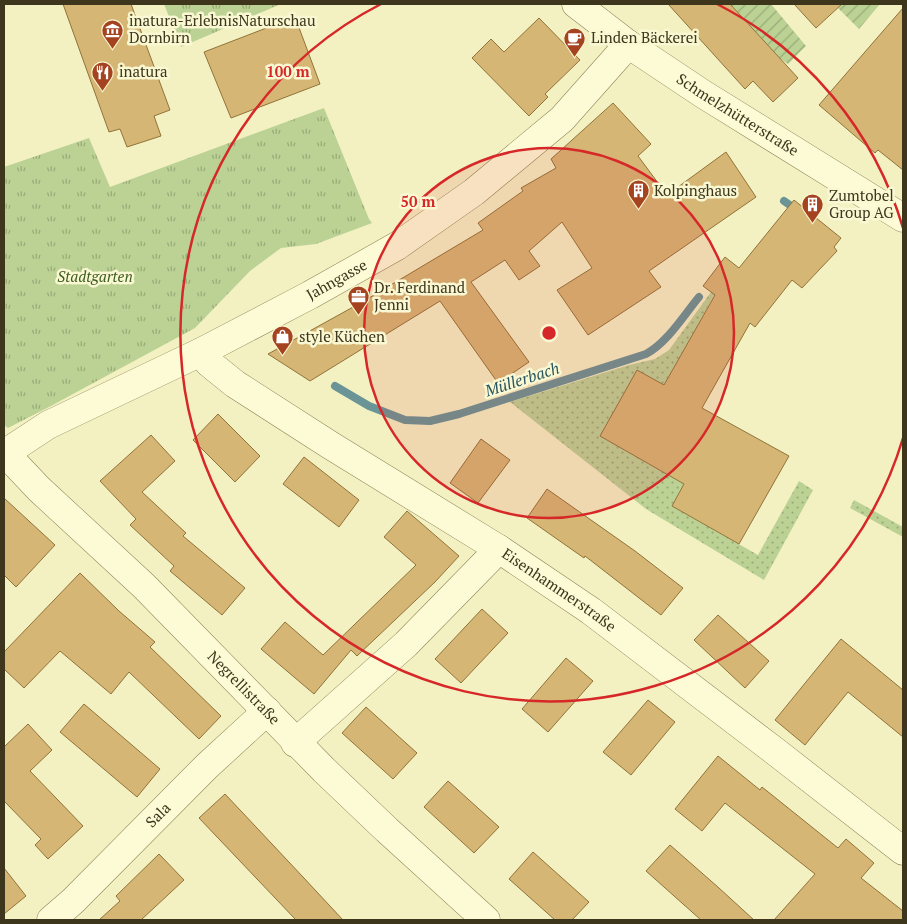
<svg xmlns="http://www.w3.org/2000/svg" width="907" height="924" viewBox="0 0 907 924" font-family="'PT Serif',serif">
	<defs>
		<pattern id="grass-dots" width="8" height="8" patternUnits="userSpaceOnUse" patternTransform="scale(1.25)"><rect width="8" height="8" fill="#bbd294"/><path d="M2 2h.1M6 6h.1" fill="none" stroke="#99ab78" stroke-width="1.8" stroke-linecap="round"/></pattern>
		<pattern id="park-tufts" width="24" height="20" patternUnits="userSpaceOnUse" patternTransform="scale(1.25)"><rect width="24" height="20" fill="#bbd294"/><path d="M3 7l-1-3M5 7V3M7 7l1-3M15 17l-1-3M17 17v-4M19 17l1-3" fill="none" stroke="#99ab78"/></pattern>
		<pattern id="garden-furrows" width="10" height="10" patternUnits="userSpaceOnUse" patternTransform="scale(1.25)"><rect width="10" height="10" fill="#bbd294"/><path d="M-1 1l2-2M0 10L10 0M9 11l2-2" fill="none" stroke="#99ab78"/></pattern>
	</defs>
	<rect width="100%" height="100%" fill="#f3f1c2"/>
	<!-- grass -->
	<path fill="url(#grass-dots)" d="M711 292 715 294 664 385 637 370 600 436 684 484 672 506 758 555 799 481 813 490 764 580 646 509 510 402 629 365 655 359 669 350Z
		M854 500 903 527V537L850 508Z"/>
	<!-- park -->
	<path fill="url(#park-tufts)" d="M164 4H281L181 47Z
		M324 108 369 219 372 223 316 244 281 248 250 271 195 328 49 407 8 428 4 425V167L89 138 110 187Z"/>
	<!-- garden -->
	<path fill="url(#garden-furrows)" d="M730 4H771L806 46 788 64 779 58Z
		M843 4H880L859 29 838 8Z"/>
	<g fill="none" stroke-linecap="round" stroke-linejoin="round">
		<!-- stream -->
		<path stroke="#6a9495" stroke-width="8" d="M784 201 797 210
			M335 386 369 406 405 420 430 421 459 414 646 354C667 343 684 315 699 297"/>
	</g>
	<!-- building -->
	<path fill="#d5b674" stroke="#91733a" d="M63 4H131L170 110 154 116 161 136 127 147 120 129 109 132Z
		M668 4H730L798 78 773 102 753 81 745 89Z
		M794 4H842L816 28Z
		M903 8V170L878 150 875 153 819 105Z
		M295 17 320 84 231 118 204 52Z
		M539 18 580 60 545 94 548 97 529 116 472 58 491 39 504 52Z
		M613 103 651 144 638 156 667 195 726 152 756 197 649 271 661 287 588 335 557 290 592 268 562 222 529 251 540 266 519 280 505 260 471 282 529 362 498 383 440 301 310 381 268 354 364 301 483 230 478 223 523 191 521 188 556 168 551 159Z
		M794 200 841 238 834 247 837 251 802 288 792 280 755 327 750 323 702 408 789 456 739 544 672 506 684 484 600 436 637 370 664 385 715 295 703 286 725 257 739 268Z
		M218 414 260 456 235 482 193 440Z
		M151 435 175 461 142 492 186 533 183 536 245 588 222 615 170 571 174 566 130 525 136 519 100 481Z
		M481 439 510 460 478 503 450 483Z
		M304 457 359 500 339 527 283 484Z
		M547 489 635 551 683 588 661 615 585 556 584 558 527 518Z
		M4 498 55 545 16 587 4 575Z
		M407 511 459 556 435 582 357 656 351 650 314 694 261 649 285 622 323 655 416 565 384 537Z
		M80 573 119 611 155 642 150 647 221 716 199 739 129 672 111 694 60 651 24 688 4 669V652Z
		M482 609 508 633 461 683 435 659Z
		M718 615 769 661 745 688 694 640Z
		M841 639 903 690V737L848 692 805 745 775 720Z
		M566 658 593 681 548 732 522 709Z
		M648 700 675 722 631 775 603 752Z
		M84 704 160 769 137 797 60 732Z
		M366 707 417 753 393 779 342 733Z
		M28 724 52 750 30 771 83 826 48 859 35 845 41 839 4 801V747Z
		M718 756 760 790 762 787 838 848 846 839 874 863 861 878 903 911V920H774L815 874 725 803 702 831 675 809Z
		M448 781 499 827 474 853 424 807Z
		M225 794 303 877 343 920H296L199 818Z
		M670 845 719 888 754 920H701L646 871Z
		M533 852 589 902 572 920H555L509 879Z
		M159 854 184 880 141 920H99L120 901 116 896Z
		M4 868 26 896 4 914Z"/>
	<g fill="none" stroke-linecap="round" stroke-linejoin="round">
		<defs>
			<g id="minor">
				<path id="s1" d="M201 352 209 363 235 384 330 445 499 549 591 611 776 752 903 851"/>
				<path id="s2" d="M5 453 39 489 144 586 324 770 387 830 486 920"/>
				<path id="s3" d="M4 454 48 425 201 352 310 295 397 246 474 192 562 119 618 56 628 44"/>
				<path d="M295 743 406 644 499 549"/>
				<path id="s4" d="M51 920 73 901 207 766 267 711"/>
			</g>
			<g id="tertiary">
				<path id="s5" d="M576 4 628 44 703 94 903 218"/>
			</g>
		</defs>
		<!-- minor casing -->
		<use href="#minor" stroke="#8f8457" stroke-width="29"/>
		<!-- tertiary casing -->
		<use href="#tertiary" stroke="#8f8457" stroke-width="29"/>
		<!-- minor -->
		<use href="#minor" stroke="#fcfbd6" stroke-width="28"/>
		<!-- tertiary -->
		<use href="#tertiary" stroke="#fcfbd6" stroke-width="28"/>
	</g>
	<!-- distance rings -->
	<circle cx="549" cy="333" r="185" fill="#d62828" fill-opacity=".12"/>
	<g fill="none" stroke="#d62828" stroke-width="2.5">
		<circle cx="549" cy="333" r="185"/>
		<path d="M903 438A369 369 0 1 1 381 4M717 4A369 369 0 0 1 903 228"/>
	</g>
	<!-- icons -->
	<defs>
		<symbol id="museum-pin" viewBox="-11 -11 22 30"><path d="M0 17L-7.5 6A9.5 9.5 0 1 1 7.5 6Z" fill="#a54220" stroke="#f9f8d2"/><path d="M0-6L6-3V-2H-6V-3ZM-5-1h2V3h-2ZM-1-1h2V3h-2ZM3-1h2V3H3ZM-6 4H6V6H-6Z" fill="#fff"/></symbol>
		<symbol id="cafe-pin" viewBox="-11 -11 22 30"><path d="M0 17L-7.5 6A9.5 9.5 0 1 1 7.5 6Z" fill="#a54220" stroke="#f9f8d2"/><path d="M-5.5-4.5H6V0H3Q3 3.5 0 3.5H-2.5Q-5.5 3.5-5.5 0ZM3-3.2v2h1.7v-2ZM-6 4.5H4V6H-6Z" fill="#fff"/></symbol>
		<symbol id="restaurant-pin" viewBox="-11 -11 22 30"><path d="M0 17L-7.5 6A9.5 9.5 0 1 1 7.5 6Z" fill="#a54220" stroke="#f9f8d2"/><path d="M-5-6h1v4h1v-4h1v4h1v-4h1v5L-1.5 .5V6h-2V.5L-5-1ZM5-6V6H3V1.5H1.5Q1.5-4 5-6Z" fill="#fff"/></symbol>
		<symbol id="building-pin" viewBox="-11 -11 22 30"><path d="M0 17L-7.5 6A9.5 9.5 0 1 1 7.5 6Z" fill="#a54220" stroke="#f9f8d2"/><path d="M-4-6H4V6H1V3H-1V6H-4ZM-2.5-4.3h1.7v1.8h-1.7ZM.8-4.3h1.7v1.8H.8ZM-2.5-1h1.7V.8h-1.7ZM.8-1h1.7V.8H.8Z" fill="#fff"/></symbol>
		<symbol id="office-pin" viewBox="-11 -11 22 30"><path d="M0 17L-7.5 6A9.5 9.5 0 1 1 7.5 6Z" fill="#a54220" stroke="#f9f8d2"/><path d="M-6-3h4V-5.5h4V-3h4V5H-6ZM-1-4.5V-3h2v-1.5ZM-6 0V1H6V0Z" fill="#fff"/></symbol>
		<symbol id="shop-pin" viewBox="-11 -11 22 30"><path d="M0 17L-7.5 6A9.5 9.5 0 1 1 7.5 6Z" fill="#a54220" stroke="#f9f8d2"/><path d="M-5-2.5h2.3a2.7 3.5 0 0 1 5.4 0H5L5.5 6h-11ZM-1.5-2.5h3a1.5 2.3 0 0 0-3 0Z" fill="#fff"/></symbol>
	</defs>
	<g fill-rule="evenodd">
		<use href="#museum-pin" x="100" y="18" width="25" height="34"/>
		<use href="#cafe-pin" x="562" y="26" width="25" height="34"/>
		<use href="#restaurant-pin" x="90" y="60" width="25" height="34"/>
		<use href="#building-pin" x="626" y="178" width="25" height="34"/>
		<use href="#building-pin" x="800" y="192" width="25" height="34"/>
		<use href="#office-pin" x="346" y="284" width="25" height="34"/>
		<use href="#shop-pin" x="270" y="324" width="25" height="34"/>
	</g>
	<g text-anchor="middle" stroke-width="5" stroke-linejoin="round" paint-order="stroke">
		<!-- poi labels -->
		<g font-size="15" fill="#3d351c" stroke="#f9f8d2" text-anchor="start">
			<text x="129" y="26">inatura-ErlebnisNaturschau<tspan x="129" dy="17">Dornbirn</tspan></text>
			<text x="591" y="43">Linden Bäckerei</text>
			<text x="119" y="77">inatura</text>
			<text x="654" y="196">Kolpinghaus</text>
			<text x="829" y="201">Zumtobel<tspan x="829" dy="17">Group AG</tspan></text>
			<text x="374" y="293">Dr. Ferdinand<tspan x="374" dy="17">Jenni</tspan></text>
			<text x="299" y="342">style Küchen</text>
		</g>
		<!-- street labels -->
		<g font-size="15" fill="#3d351c" stroke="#f9f8d2">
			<text dy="5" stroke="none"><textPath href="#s5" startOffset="196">Schmelzhütterstraße</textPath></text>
			<text dy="5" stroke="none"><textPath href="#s3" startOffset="376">Jahngasse</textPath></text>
			<text dy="5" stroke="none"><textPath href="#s1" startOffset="431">Eisenhammerstraße</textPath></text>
			<text dy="5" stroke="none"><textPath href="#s2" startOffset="335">Negrellistraße</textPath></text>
			<text dy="5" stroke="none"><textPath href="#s4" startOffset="150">Sala</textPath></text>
		</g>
		<!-- park labels -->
		<g font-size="15" font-style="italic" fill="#3d5c21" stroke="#f9f8d2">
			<text x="95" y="282">Stadtgarten</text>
		</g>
		<!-- water labels -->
		<g font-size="16" font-style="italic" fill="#2a545f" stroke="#f9f8d2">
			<text transform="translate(522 379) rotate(-18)" y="6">Müllerbach</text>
		</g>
	</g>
	<circle cx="549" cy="333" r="8" fill="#d62828" stroke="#f9f8d2" stroke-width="2.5"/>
	<g font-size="15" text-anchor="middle" font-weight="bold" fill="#d62828" stroke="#f9f8d2" stroke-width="5" stroke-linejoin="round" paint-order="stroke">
		<text x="288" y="77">100 m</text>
		<text x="418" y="207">50 m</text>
	</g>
	<!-- border -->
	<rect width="907" height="924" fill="none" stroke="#3d351c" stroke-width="10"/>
</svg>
